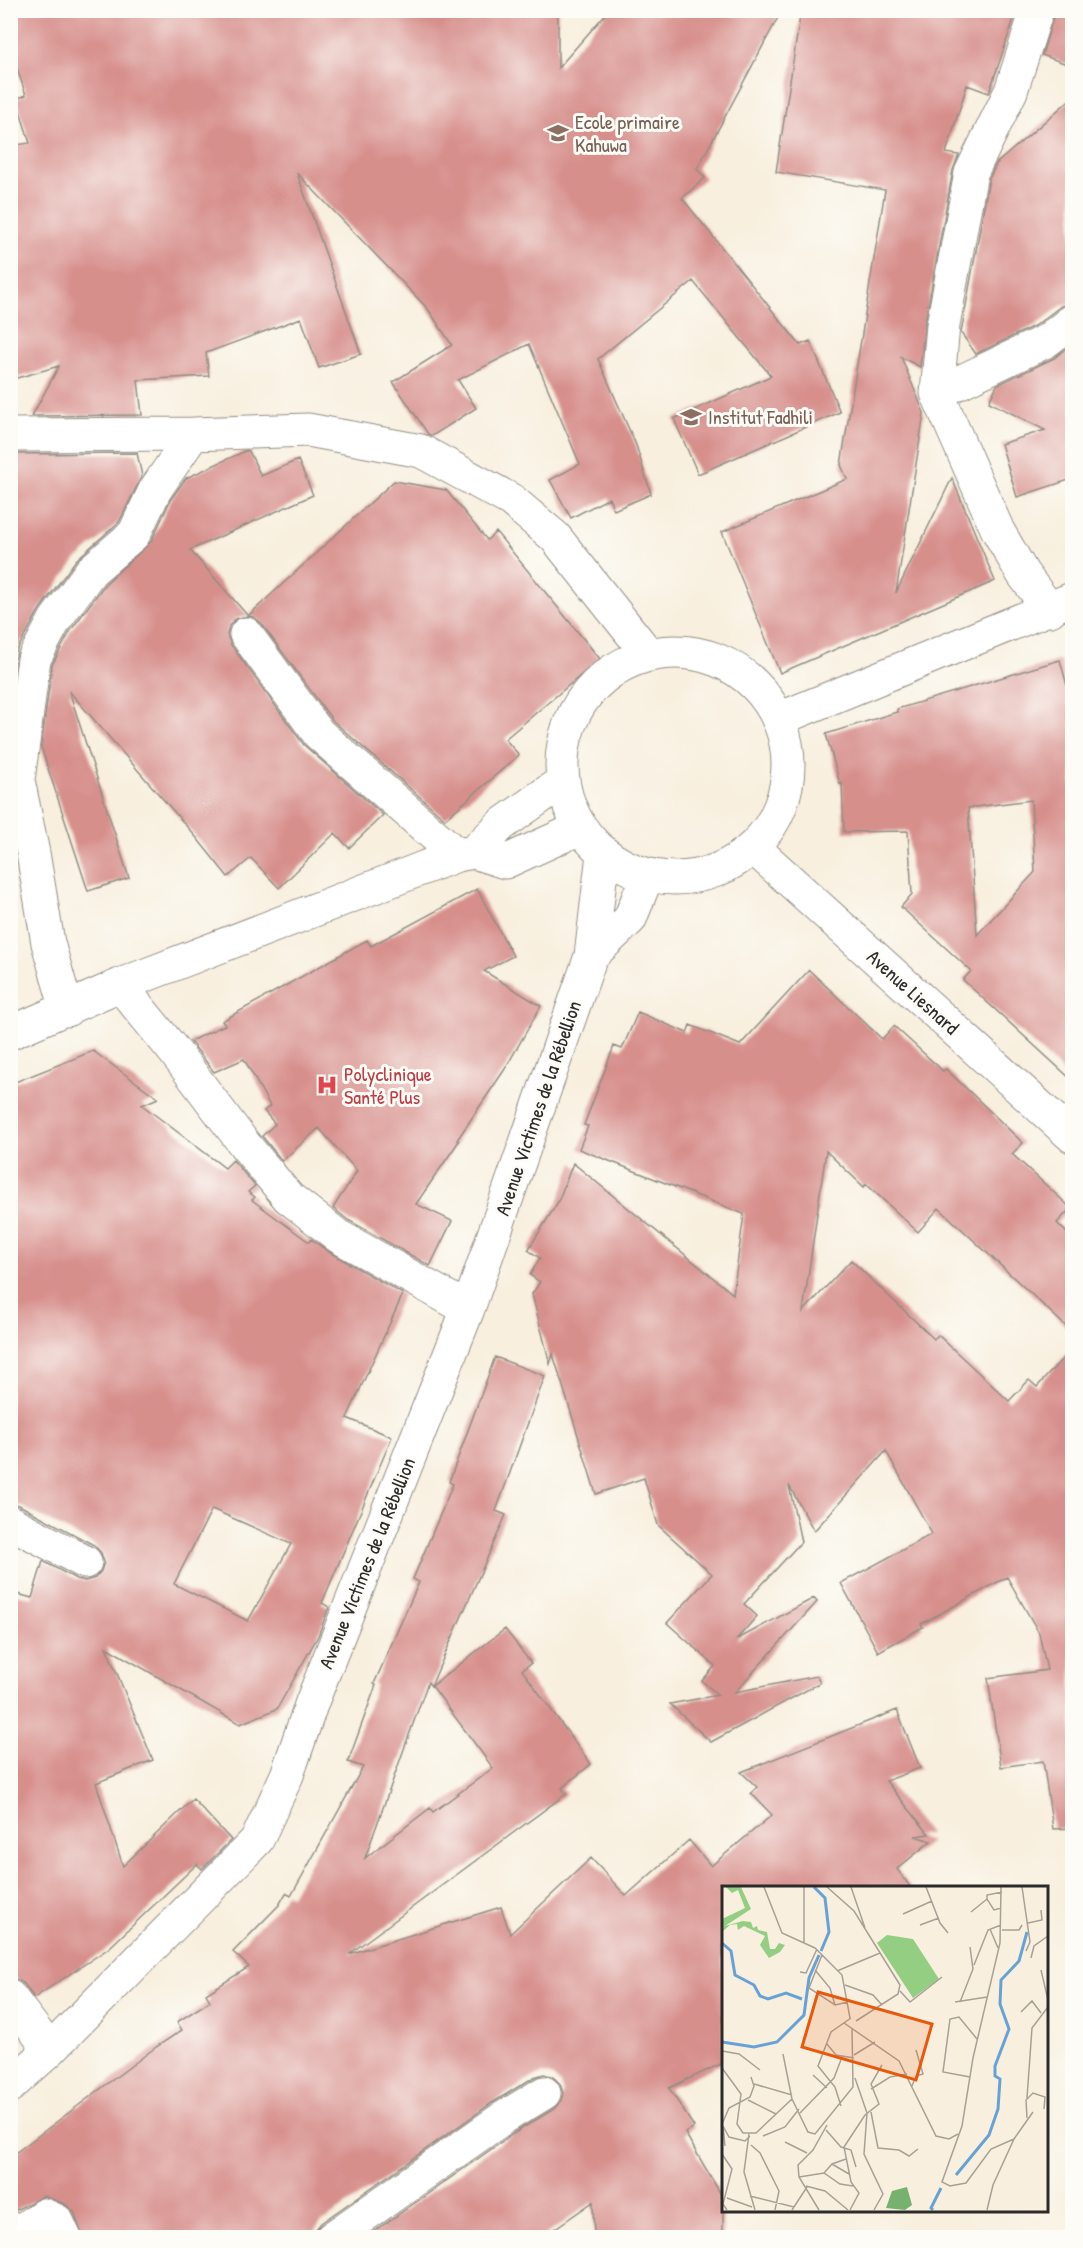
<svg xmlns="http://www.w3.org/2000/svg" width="1083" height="2248" viewBox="0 0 1083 2248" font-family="'Patrick Hand',sans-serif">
	<rect width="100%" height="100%" fill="#fdfcf7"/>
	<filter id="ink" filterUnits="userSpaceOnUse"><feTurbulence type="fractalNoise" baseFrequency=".0167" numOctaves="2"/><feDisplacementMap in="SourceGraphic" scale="12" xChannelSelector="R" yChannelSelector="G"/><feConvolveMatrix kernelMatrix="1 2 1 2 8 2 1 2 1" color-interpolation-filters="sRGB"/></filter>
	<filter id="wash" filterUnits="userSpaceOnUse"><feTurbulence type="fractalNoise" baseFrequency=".008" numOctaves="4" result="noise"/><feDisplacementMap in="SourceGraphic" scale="24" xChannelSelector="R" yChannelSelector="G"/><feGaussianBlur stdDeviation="1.35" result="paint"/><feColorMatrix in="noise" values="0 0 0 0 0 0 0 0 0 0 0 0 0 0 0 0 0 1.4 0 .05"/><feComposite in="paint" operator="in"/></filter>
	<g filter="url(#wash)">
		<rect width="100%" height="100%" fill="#f8efde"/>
		<g id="blocks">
			<!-- building -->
			<path fill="#d78f8c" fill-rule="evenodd" d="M32 10H558V68L609 10H782L697 169 705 178 682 198 800 345 810 341 840 412 698 474 674 419 771 376 693 281 598 359 636 445 651 494 614 510 609 498 571 518 550 480 580 464 529 344 458 380 476 408 432 436 428 434 393 382 452 345 428 309 297 173 361 354 319 368 301 318 206 353 209 376 138 380 142 415 32 416 59 366 10 380V146L30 143 16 99 26 95 10 48V17Z
				M801 10H1017L989 93 967 85 946 153 959 155 953 170 925 322 920 367 901 357 924 413 896 593 952 478 995 581 780 673 722 532 847 479 841 465 885 190 776 172Z
				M1055 10H1072V66L1042 55Z
				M1072 98V303L1061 306 1036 325 976 354 961 333 989 179 997 163Z
				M1072 344V479L1017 497 1001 444 1045 430 989 402 997 385 1054 358Z
				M245 451H249L261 476 298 460 313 495 190 550 248 616 235 619 229 626 227 635 231 645 304 745 383 815 349 848 335 833 279 888 251 858 228 877 196 837 69 691 129 878 88 891 41 747 52 665 71 630 105 584 151 542 171 499 186 478Z
				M137 453 142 476 119 522 76 560 40 609 17 650 10 694V454Z
				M394 481 446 490 487 540 496 532 600 659 505 739 519 755 445 819 333 721 261 623 254 617 248 616Z
				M1060 660 1072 704V1080L963 980 971 971 901 907 912 894 908 831 844 832 842 783 840 784 826 734 897 712V709ZM1031 800 1035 872 977 935 968 808Z
				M477 889 513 956 484 971 541 1006 505 1069 457 1140 459 1141 416 1204 452 1221 430 1266 348 1220 333 1208 357 1171 319 1128 282 1161 262 1136 275 1124 264 1111 270 1106 244 1059 214 1072 190 1041 225 1025 222 1021 367 940 371 946Z
				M809 970 882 1039 894 1026 943 1071 946 1069 1023 1143 1012 1154 1071 1208 1057 1223 1072 1238V1332L939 1208 918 1232 866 1184 864 1187 826 1151 803 1312 851 1260 934 1339 938 1335 1009 1401 1029 1380 1037 1387 1072 1348V1530L1067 1532 1072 1548V1828L1053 1829 1043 1761 1001 1767 988 1678 1047 1670 1039 1633 1007 1577 921 1624 923 1627 878 1652 841 1583 932 1534 886 1451 814 1531 789 1485 801 1542 744 1604 757 1616 736 1640 814 1598 817 1602 735 1692 817 1676 820 1683 711 1742 670 1704 718 1695 702 1681 715 1666 667 1623 712 1574 658 1525 644 1478 596 1494 553 1354 550 1364 532 1294 540 1282 530 1275 540 1258 528 1250 558 1202 573 1163 733 1294 744 1214 579 1149 588 1126 584 1125 614 1046 622 1049 638 1012 687 1033 690 1025 740 1045Z
				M93 1051 158 1098 142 1105 225 1168 233 1160 255 1186 248 1192 255 1197 252 1200 309 1242 311 1239 329 1252 403 1294 347 1418 392 1437 322 1603 329 1607 318 1636 277 1709 240 1724 106 1647 153 1760 96 1783 123 1866 193 1799 231 1840 202 1869 197 1864 109 1948 34 1998 25 1985 18 1980 10 1979V1592L32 1598 43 1561 76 1579 85 1581 95 1578 101 1571 104 1562 101 1553 94 1545 19 1505 10 1503V1084ZM212 1509 291 1544 248 1621 174 1584Z
				M495 1357 545 1376 496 1511 506 1515 431 1686 428 1682 365 1858 430 1808 433 1812 493 1768 432 1686 505 1629 531 1663 522 1670 591 1764 562 1788 566 1794 349 1954 501 1907 510 1934 591 1858 626 1896 689 1840 711 1866 772 1815 751 1793 757 1787 741 1772 897 1710 920 1768 886 1781 929 1834 915 1836 931 1841 897 1869 911 1888H723V2063L669 2088 694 2127 685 2133 723 2198V2238H594L593 2202 541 2238H365L513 2134 554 2109 561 2101 563 2093 560 2084 553 2077 544 2074 534 2077 492 2103 321 2223 315 2230 314 2238H83L74 2212 65 2204 43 2196 10 2213V2157L156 2047 182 2030 177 2022 210 2001 206 1994 249 1967 233 1952 279 1905 286 1893 291 1896 363 1767 348 1762 376 1685 374 1684 419 1582 413 1579 453 1484 449 1482Z"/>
		</g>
	</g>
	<g filter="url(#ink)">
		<use href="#blocks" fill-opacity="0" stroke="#928d84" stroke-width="1.5"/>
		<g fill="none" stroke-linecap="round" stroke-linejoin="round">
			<defs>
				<path id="minor" d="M1037 10 1011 91 971 173 943 325 937 393 998 531 1023 574 1050 610
					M937 393 1046 341 1072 321
					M10 435 193 434 308 430 421 451 511 500 555 537 648 654
					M246 634 319 734 457 855
					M562 765a113 113 0 1 1 226 0a113 113 0 1 1-226 0Z
					M779 719 1072 599
					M754 848 1072 1136
					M474 852 501 825 563 781
					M591 956 630 919 647 876
					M120 985 174 1051 245 1145 288 1197 338 1236 468 1309
					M67 1010 48 943 33 853 18 780 34 659 55 620 91 571 134 534 155 490 193 434
					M10 1033 120 985 457 855 474 852 505 862 580 828
					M10 1522 85 1562
					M10 1997 50 2050
					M10 2086 50 2050 257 1840 287 1775 312 1702 468 1309 591 956 603 854
					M10 2233 26 2227 44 2215 57 2221 65 2238
					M332 2238 503 2118 544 2093"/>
			</defs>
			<!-- minor casing -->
			<use href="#minor" stroke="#928d84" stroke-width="35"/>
			<!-- minor -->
			<use href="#minor" stroke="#fff" stroke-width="33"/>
		</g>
	</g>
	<!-- icons -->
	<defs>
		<symbol id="school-bare" viewBox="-9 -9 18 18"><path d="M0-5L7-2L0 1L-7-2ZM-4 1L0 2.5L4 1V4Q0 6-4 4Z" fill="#8d6e63" stroke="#fdfcf7" stroke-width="2.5" paint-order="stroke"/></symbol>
		<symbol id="hospital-bare" viewBox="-9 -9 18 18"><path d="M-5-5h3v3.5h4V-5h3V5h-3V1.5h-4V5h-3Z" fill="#e0444e" stroke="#fdfcf7" stroke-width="2.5" paint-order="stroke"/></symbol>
	</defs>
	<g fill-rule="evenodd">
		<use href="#school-bare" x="543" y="118" width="30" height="30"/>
		<use href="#school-bare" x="676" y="402" width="30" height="30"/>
		<use href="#hospital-bare" x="312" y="1070" width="30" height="30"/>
	</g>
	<g text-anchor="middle" stroke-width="6" stroke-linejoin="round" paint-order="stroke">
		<!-- education labels -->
		<g font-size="20" fill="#785e54" stroke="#fdfcf7" text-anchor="start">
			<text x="575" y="129">Ecole primaire<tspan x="575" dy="23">Kahuwa</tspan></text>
			<text x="708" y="424">Institut Fadhili</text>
		</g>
		<!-- street labels -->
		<g font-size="20" fill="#2b2b2b" stroke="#fdfcf7">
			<text transform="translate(913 992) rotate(42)" y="7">Avenue Liesnard</text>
			<text transform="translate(538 1108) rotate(-71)" y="7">Avenue Victimes de la Rébellion</text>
			<text transform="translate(367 1563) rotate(-68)" y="7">Avenue Victimes de la Rébellion</text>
		</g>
		<!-- health labels -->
		<g font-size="20" fill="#be3a42" stroke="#fdfcf7" text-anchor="start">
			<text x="344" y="1081">Polyclinique<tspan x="344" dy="23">Santé Plus</tspan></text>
		</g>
	</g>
	<!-- overview -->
	<g transform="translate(722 1886)">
		<rect width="326" height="326" fill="#f8efde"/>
		<path d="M4 1H19L29 23 3 40 21 35 29 36 31 42 35 40 36 44 45 46 48 63H53L57 57 63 59 58 66 47 72 38 59 43 50 22 40 16 44 15 38 8 39 0 46V33L23 22 16 4 10 7ZM165 49 191 53 217 93 191 112 155 57Z" fill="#94ce82"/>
		<path d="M185 301 190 319 183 324 164 322 170 305Z" fill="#77b170"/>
		<path fill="none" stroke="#67a2d7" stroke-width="3" d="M92 1 103 12 107 46 99 65M0 57 9 65 13 89 32 99 38 110 46 113 64 107 80 113M0 156 32 161 55 156 82 129 87 92 97 69M234 289 267 249 276 223 278 193 273 190V180L287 143 278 118 279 94 297 75 305 46M211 324 209 322 219 302"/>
		<path fill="none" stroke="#a6a196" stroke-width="1.5" d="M42 1 60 47 93 62 120 89 128 132M82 1V57M105 1 132 25 178 99 176 108 134 135M129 1 143 42M204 1 218 37 226 47M279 1 278 57 251 172 240 240 220 296 228 300 244 297 269 263 292 253M300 1 308 56 304 65M265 13V9L280 6M249 26 265 13 272 24 279 22M181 28 210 15M306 37 320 34 319 24M198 39 217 32M268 43 276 62M280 44H297L300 39M100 69 87 102 113 119 126 116M309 72 312 60 326 50M252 79 266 44 279 39M93 84 108 102 113 119M319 84 326 114M115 85 158 67M78 86 84 87 95 63M123 99 151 109 160 119M178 105 188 116 220 91M233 116 265 111M238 116 251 83 248 61M299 126 310 115 319 127M122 137 177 175 214 250 227 253 236 248M105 158 114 169 132 172M0 165 17 168 38 184M61 168 70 213M132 169 153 156M0 182 19 208 15 238 21 247H34L70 213 86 246 93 248 131 201 130 143M91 189 105 202M248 191 221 186 228 133 237 131 255 153M133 192 145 227 142 268 161 308 152 324M32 198 70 209M190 200 194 190 201 188 194 164M149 203 168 191 185 188M305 212 310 142 326 121M26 214 54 228M119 220 113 201 96 180 109 146 129 132M149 226 156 262 177 264 187 270 196 263M78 227 112 192 120 171M305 232 304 214 311 207 323 211 322 223M0 238 7 222 28 211 32 200 29 191M1 240 7 251 23 255 28 250M1 240 3 260M104 244 119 261 129 264 134 281M27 248 22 286 33 324M41 250 63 241 77 223M292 253 311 226M63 256 85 267M29 259 38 267 57 305 53 324M0 268 10 283 1 318 5 324M110 278 127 288M102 287 110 278 124 273M77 291 102 287 118 298 131 300M84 300 103 305 126 324M28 310 72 321M5 312 30 321M70 324 85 301M97 324 77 291 76 279 91 264 105 239M128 324 137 307 129 296 122 261 143 229 157 218 149 198 160 179M265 324 271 299 292 253"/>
		<path fill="#e8590c" fill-opacity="0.15" stroke="#e8590c" stroke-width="3" d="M96 106 210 138 194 194 80 161Z"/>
		<rect width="326" height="326" fill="none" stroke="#2b2b2b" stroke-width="3"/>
	</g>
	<!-- margin -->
	<rect width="1083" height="2248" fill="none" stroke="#fdfcf7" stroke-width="36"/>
</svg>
